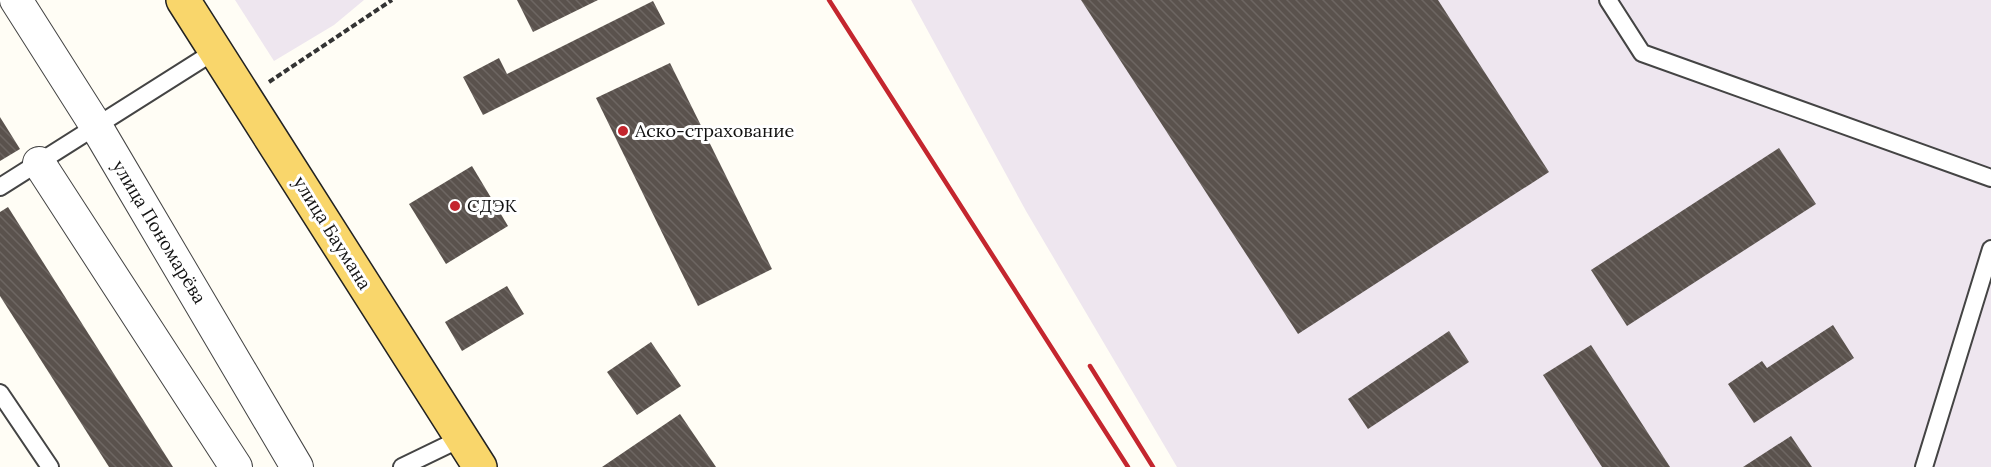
<svg xmlns="http://www.w3.org/2000/svg" width="1991" height="467" font-family="Lora,serif">
<style>
.industrial{fill:#eee6ef}
.building{fill:url(#building-back-hatch)}
.lines{fill:none;stroke-linecap:round;stroke-linejoin:round}
.lane-casing{stroke:#444;stroke-width:20}
.street-casing{stroke:#444;stroke-width:34}
.primary-casing{stroke:#222;stroke-width:36}
.path{stroke:#333;stroke-width:4;stroke-dasharray:6 3;stroke-linecap:butt}
.lane{stroke:#fff;stroke-width:16}
.street{stroke:#fff;stroke-width:32}
.primary{stroke:#f9d66b;stroke-width:33}
.rail{stroke:#c4262e;stroke-width:4.5}
.poi-dot{fill:#c4262e;stroke:#fff;stroke-width:2}
.labels{text-anchor:middle;stroke-width:6;stroke-linejoin:round;paint-order:stroke}
.poi-label{font-size:18px;fill:#111;stroke:#fff;text-anchor:start}
.street-label{font-size:18px;fill:#111;stroke:#fff}
</style>
<defs>
<pattern id="building-back-hatch" width="6" height="6" patternUnits="userSpaceOnUse" patternTransform="scale(1.5)"><rect width="6" height="6" fill="#5a524d"/><path d="M-1 5l2 2M0 0l6 6M5-1l2 2" fill="none" stroke="#6d6662"/></pattern>
</defs>
<rect width="100%" height="100%" fill="#fffdf5"/>
<g class="industrial">
<polygon points="235,0 364,0 334,25 274,61"/>
<polygon points="911,0 1991,0 1991,467 1177,467 1026,211"/>
</g>
<g class="building">
<polygon points="517,0 598,0 533,32"/>
<polygon points="1081,0 1438,0 1549,172 1298,334"/>
<polygon points="653,1 665,24 483,115 463,77 499,58 507,74"/>
<polygon points="670,63 772,269 698,306 596,98"/>
<polygon points="0,117 20,149 0,161"/>
<polygon points="1779,148 1816,204 1627,326 1591,270"/>
<polygon points="472,166 508,226 446,264 409,204"/>
<polygon points="8,207 173,467 109,467 0,296 0,212"/>
<polygon points="507,286 524,314 462,351 445,322"/>
<polygon points="1833,325 1854,358 1754,423 1728,384 1762,361 1767,368"/>
<polygon points="1449,331 1469,362 1368,429 1348,399"/>
<polygon points="651,342 681,386 637,415 607,372"/>
<polygon points="1591,345 1670,467 1602,467 1543,375"/>
<polygon points="680,414 716,467 602,467"/>
<polygon points="1791,436 1812,467 1743,467"/>
</g>
<g class="lines">
<defs>
<g id="lane">
<polyline points="1608,0 1642,53 1991,178"/>
<polyline points="0,187 215,51"/>
<polyline points="0,393 50,467"/>
<polyline points="402,467 462,438"/>
<polyline points="1924,467 1991,249"/>
</g>
<g id="street">
<polyline points="16,0 96,126 297,467"/>
<polyline points="39,163 236,467"/>
</g>
<polyline id="primary" points="183,0 480,467"/>
</defs>
<use href="#lane" class="lane-casing"/>
<use href="#street" class="street-casing"/>
<use href="#primary" class="primary-casing"/>
<polyline class="path" points="269,82 392,0"/>
<use href="#lane" class="lane"/>
<use href="#street" class="street"/>
<use href="#primary" class="primary"/>
<g class="rail">
<polyline points="829,0 1128,467"/>
<polyline points="1090,366 1153,467"/>
</g>
</g>
<g class="poi-dot">
<circle cx="623" cy="131" r="6"/>
<circle cx="455" cy="206" r="6"/>
</g>
<g class="labels">
<g class="poi-label">
<text x="635" y="137">Аско-страхование</text>
<text x="467" y="212">СДЭК</text>
</g>
<g class="street-label">
<text transform="translate(159 232) rotate(59)" y="6">улица Пономарёва</text>
<text transform="translate(332 233) rotate(58)" y="6">улица Баумана</text>
</g>
</g>
</svg>
